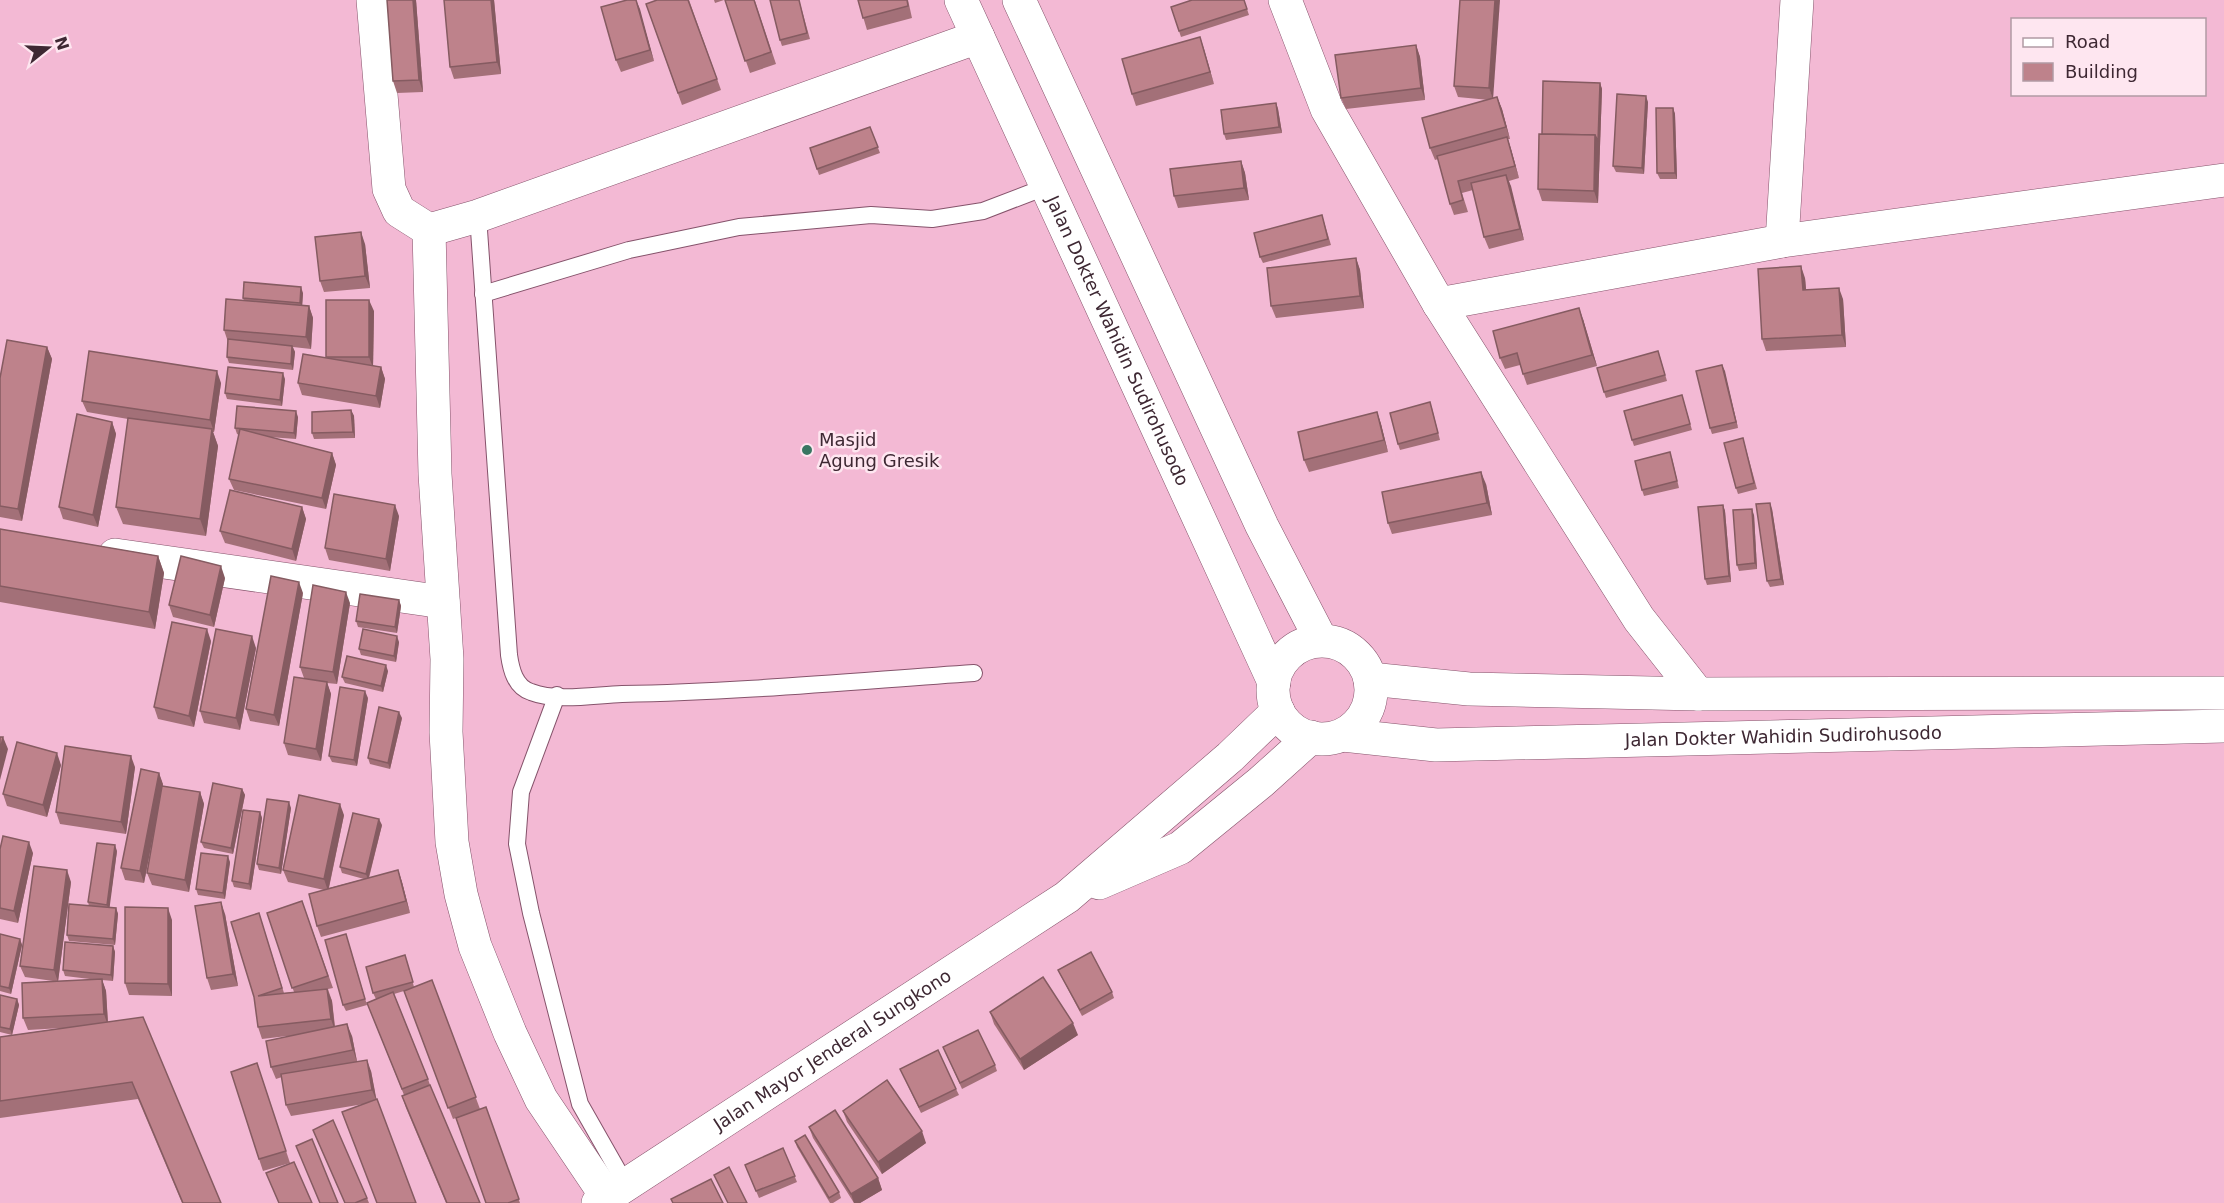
<svg xmlns="http://www.w3.org/2000/svg" width="2224" height="1203" font-family="'DejaVu Sans',sans-serif">
<style>
.lines{fill:none;stroke-linecap:round;stroke-linejoin:round}
.lane-casing{stroke:#85536b;stroke-width:18}
.street-casing{stroke:#85536b;stroke-width:34}
.secondary-casing{stroke:#85536b;stroke-width:34}
.highway-casing{stroke:#85536b;stroke-width:34}
.lane{stroke:#fff;stroke-width:16}
.street{stroke:#fff;stroke-width:33}
.secondary{stroke:#fff;stroke-width:33}
.highway{stroke:#fff;stroke-width:33}
.wall{fill:#a37078}
.shaded-wall{fill:#855b61}
.building{fill:#be828b;stroke:#855b61;stroke-width:1.5}
.poi-dot{fill:#397662;stroke:#fee6f0;stroke-width:2}
.labels{text-anchor:middle;stroke-width:5;stroke-linejoin:round;paint-order:stroke}
.street-label{font-size:18px;fill:#3e2833;stroke:#fee6f0}
.poi-label{font-size:18px;fill:#3e2833;stroke:#fee6f0;text-anchor:start}
</style>
<rect width="100%" height="100%" fill="#f3b9d4"/>
<g class="lines">
<defs>
<g id="lane">
<path d="M 478,216 L 509,655 C 511,669 515,687 531,692 C 557,702 594,695 622,694 C 739,692 856,681 974,673"/>
<polyline points="483,294 629,250 739,227 871,215 932,219 983,211 1048,186"/>
<polyline points="557,695 521,792 517,844 531,913 580,1104 626,1185"/>
</g>
<g id="street">
<polyline points="373,0 389,189 399,211 429,230 478,216 978,37"/>
<polyline points="1285,0 1327,109 1439,304 1639,619 1698,694"/>
<polyline points="429,230 435,474 447,659 446,732 452,842 461,894 475,946 510,1033 541,1099 607,1197"/>
<polyline points="1782,241 1797,0"/>
<polyline points="1439,304 1782,241 2224,180"/>
<polyline points="115,555 443,602"/>
</g>
<g id="secondary">
<polyline points="1099,883 1180,848 1261,782 1311,737"/>
<path id="s1" d="M 598,1203 L 1067,897 L 1230,757 L 1278,711"/>
</g>
<g id="highway">
<path id="s2" d="M 961,0 L 1274,682"/>
<polyline points="1019,0 1262,526 1321,640"/>
<circle cx="1322" cy="690" r="49"/>
<polyline points="1370,679 1469,689 1698,694 2224,693"/>
<path id="s3" d="M 1343,735 L 1436,745 L 2224,726"/>
</g>
</defs>
<use href="#lane" class="lane-casing"/>
<use href="#street" class="street-casing"/>
<use href="#secondary" class="secondary-casing"/>
<use href="#highway" class="highway-casing"/>
<use href="#lane" class="lane"/>
<use href="#street" class="street"/>
<use href="#secondary" class="secondary"/>
<use href="#highway" class="highway"/>
</g>
<g class="wall">
<polygon points="387,0 416,0 423,92 397,93 393,81"/>
<polygon points="444,0 494,0 501,74 454,79 450,67"/>
<polygon points="636,0 654,61 621,72 616,60"/>
<polygon points="689,0 721,90 682,105 646,4"/>
<polygon points="714,0 724,0 715,3"/>
<polygon points="725,0 755,1 776,64 750,73"/>
<polygon points="799,0 810,39 782,46 780,40"/>
<polygon points="858,0 908,0 912,18 867,30"/>
<polygon points="1244,0 1249,15 1181,37 1171,7"/>
<polygon points="1460,0 1493,99 1497,97 1502,109 1510,139 1508,139 1519,178 1509,181 1524,240 1489,249 1484,237 1473,190 1462,193 1468,212 1454,215 1450,204 1438,159 1435,160 1430,148 1489,100 1458,97 1454,86"/>
<polygon points="1200,37 1214,84 1136,106 1132,94"/>
<polygon points="1416,45 1420,57 1425,100 1346,109 1341,98"/>
<polygon points="1600,83 1602,89 1598,203 1542,201 1538,189 1542,134"/>
<polygon points="1648,102 1644,174 1616,172 1613,166"/>
<polygon points="1276,103 1278,109 1282,133 1226,140 1224,134"/>
<polygon points="1673,108 1675,114 1677,179 1660,179 1657,173"/>
<polygon points="870,127 880,153 819,175 810,148"/>
<polygon points="1241,161 1245,173 1249,200 1178,208 1174,196"/>
<polygon points="1322,215 1331,245 1263,263 1260,257"/>
<polygon points="365,244 370,288 324,292 320,281"/>
<polygon points="1356,258 1360,270 1364,308 1276,318 1271,306"/>
<polygon points="1805,278 1806,289 1843,299 1846,347 1766,351 1762,339"/>
<polygon points="303,293 302,305 309,306 313,318 311,349 293,347 295,352 293,370 229,363 227,357 228,342 224,330 244,301 243,298"/>
<polygon points="374,311 373,366 381,367 385,379 380,408 302,395 298,383 327,358 326,357"/>
<polygon points="1583,319 1597,366 1527,385 1520,365 1505,369 1500,358"/>
<polygon points="47,347 52,359 22,521 0,517 0,378"/>
<polygon points="1660,357 1667,381 1606,398 1604,392"/>
<polygon points="1722,365 1738,428 1712,434 1710,428"/>
<polygon points="285,379 282,406 227,399 225,393"/>
<polygon points="221,383 214,432 213,432 218,446 206,536 123,524 116,507 128,419 87,412 82,401"/>
<polygon points="1682,395 1692,430 1634,446 1632,440"/>
<polygon points="1432,408 1440,440 1400,450 1398,444"/>
<polygon points="351,410 354,416 355,438 314,439 312,433"/>
<polygon points="1377,412 1381,424 1388,452 1309,472 1304,460"/>
<polygon points="298,417 296,439 269,437 332,453 336,465 326,509 234,490 229,479 239,435 237,434 235,428"/>
<polygon points="112,422 116,434 98,527 63,519 59,507"/>
<polygon points="1743,438 1757,489 1738,494 1736,488"/>
<polygon points="1672,458 1679,488 1644,496 1642,490"/>
<polygon points="1486,484 1492,515 1392,534 1388,523"/>
<polygon points="1723,505 1725,511 1731,582 1707,585 1705,579"/>
<polygon points="302,507 306,519 296,561 225,543 220,531"/>
<polygon points="1772,509 1784,585 1770,587 1767,581"/>
<polygon points="1754,515 1757,569 1739,571 1737,565"/>
<polygon points="399,516 390,571 329,560 325,548"/>
<polygon points="0,529 158,556 164,573 155,629 0,602"/>
<polygon points="225,578 214,627 173,617 169,605"/>
<polygon points="303,593 279,726 250,721 246,709"/>
<polygon points="399,600 401,606 397,633 358,627 356,621"/>
<polygon points="350,603 337,684 327,683 331,694 321,761 288,755 284,743 304,678 300,667"/>
<polygon points="211,641 194,727 158,719 154,707"/>
<polygon points="399,642 396,662 361,655 359,649"/>
<polygon points="256,648 240,730 204,723 200,711"/>
<polygon points="388,671 383,692 345,683 342,677"/>
<polygon points="368,698 357,766 332,762 329,756"/>
<polygon points="402,718 390,769 370,764 368,758"/>
<polygon points="61,765 47,817 7,806 3,794"/>
<polygon points="135,767 126,834 60,824 56,812"/>
<polygon points="159,773 163,786 200,792 204,804 189,892 152,885 147,873 155,826 144,883 125,880 121,868"/>
<polygon points="242,789 245,795 233,854 204,848 201,842"/>
<polygon points="291,808 281,874 259,870 257,864"/>
<polygon points="260,812 262,818 251,890 234,887 232,881"/>
<polygon points="344,815 329,888 364,879 342,873 340,867 382,825 369,878 398,870 402,882 410,913 321,937 317,926 324,890 288,882 283,870"/>
<polygon points="0,849 33,853 18,923 0,919"/>
<polygon points="117,851 109,907 116,908 118,914 115,945 69,941 67,935 89,906 88,902"/>
<polygon points="230,862 225,899 198,895 196,889"/>
<polygon points="71,882 58,981 98,980 65,976 63,970 113,946 115,952 113,981 102,980 106,991 108,1022 221,1203 182,1203 138,1099 0,1118 0,1037 62,1028 28,1030 23,1018 53,981 25,977 20,966"/>
<polygon points="302,901 333,988 328,989 332,1001 335,1026 352,1036 357,1061 371,1071 376,1099 364,1104 291,1116 286,1105 282,1077 276,1079 271,1067 287,1036 262,1039 258,1027 259,913 284,993 294,992 267,913"/>
<polygon points="225,914 238,986 211,990 207,978"/>
<polygon points="172,920 172,996 129,995 125,983"/>
<polygon points="0,934 20,939 22,945 11,994 0,991"/>
<polygon points="346,934 367,1005 346,1011 343,1005"/>
<polygon points="407,961 414,987 432,980 480,1109 486,1107 520,1203 486,1203 456,1118 453,1119 404,991 394,994 428,1079 432,1091 480,1203 446,1203 406,1108 402,1096 404,1095 367,1003 376,999 373,993"/>
<polygon points="1058,970 1112,992 1114,998 1082,1016 1061,976"/>
<polygon points="0,995 17,999 19,1005 12,1035 0,1032"/>
<polygon points="990,1012 1078,1035 1024,1070 994,1024"/>
<polygon points="943,1047 995,1065 997,1071 962,1089"/>
<polygon points="257,1063 290,1163 263,1171 259,1159"/>
<polygon points="900,1069 956,1089 959,1095 921,1113"/>
<polygon points="843,1111 926,1143 882,1174 847,1122"/>
<polygon points="809,1127 878,1178 882,1190 860,1203 854,1203 813,1138"/>
<polygon points="313,1130 367,1198 369,1203 345,1203"/>
<polygon points="795,1141 839,1192 841,1198 833,1203 830,1203 797,1147"/>
<polygon points="783,1148 797,1182 759,1198 745,1165"/>
</g>
<g class="shaded-wall">
<polygon points="413,0 416,0 423,92 419,80"/>
<polygon points="491,0 494,0 501,74 497,62"/>
<polygon points="636,0 640,9 654,61 650,50"/>
<polygon points="1495,0 1500,0 1493,100 1489,88"/>
<polygon points="1200,37 1204,49 1214,84 1210,72"/>
<polygon points="1416,45 1420,57 1425,100 1421,88"/>
<polygon points="1600,83 1602,89 1598,203 1594,191 1595,135"/>
<polygon points="1646,96 1648,102 1644,174 1642,168"/>
<polygon points="1497,97 1502,109 1510,139 1506,127"/>
<polygon points="1276,103 1278,109 1282,133 1279,127"/>
<polygon points="1673,108 1675,114 1677,179 1675,173"/>
<polygon points="1507,137 1511,149 1519,178 1515,166"/>
<polygon points="1241,161 1245,173 1249,200 1244,188"/>
<polygon points="1506,175 1511,186 1524,240 1520,229"/>
<polygon points="361,232 365,244 370,288 365,276"/>
<polygon points="1356,258 1360,270 1364,308 1360,296"/>
<polygon points="1801,266 1805,278 1807,301 1803,290"/>
<polygon points="301,287 303,293 302,309 300,303"/>
<polygon points="1839,288 1843,299 1846,347 1842,335"/>
<polygon points="369,300 374,311 373,368 369,357"/>
<polygon points="309,306 313,318 311,349 306,337"/>
<polygon points="1579,308 1583,319 1597,366 1592,355"/>
<polygon points="292,346 295,352 293,370 291,364"/>
<polygon points="47,347 52,359 22,521 18,509"/>
<polygon points="1722,365 1725,371 1738,428 1736,422"/>
<polygon points="381,367 385,379 380,408 376,396"/>
<polygon points="217,371 221,383 214,432 210,420"/>
<polygon points="283,373 285,379 282,406 280,400"/>
<polygon points="351,410 354,416 355,438 353,432"/>
<polygon points="296,411 298,417 296,439 294,433"/>
<polygon points="1377,412 1381,424 1388,452 1384,440"/>
<polygon points="112,422 116,434 98,527 93,515"/>
<polygon points="212,429 218,446 206,536 200,519"/>
<polygon points="332,453 336,465 326,509 322,498"/>
<polygon points="1481,472 1486,484 1492,515 1487,503"/>
<polygon points="1770,503 1772,509 1784,585 1781,579"/>
<polygon points="395,505 399,516 390,571 386,559"/>
<polygon points="1723,505 1725,511 1731,582 1729,576"/>
<polygon points="302,507 306,519 296,561 292,549"/>
<polygon points="1752,509 1754,515 1757,569 1755,563"/>
<polygon points="158,556 164,573 155,629 149,612"/>
<polygon points="221,566 225,578 214,627 210,615"/>
<polygon points="299,582 303,593 279,726 274,715"/>
<polygon points="346,592 350,603 337,684 333,672"/>
<polygon points="399,600 401,606 397,633 395,627"/>
<polygon points="207,629 211,641 194,727 189,716"/>
<polygon points="252,636 256,648 240,730 236,718"/>
<polygon points="397,636 399,642 396,662 394,656"/>
<polygon points="386,665 388,671 383,692 381,686"/>
<polygon points="327,682 331,694 321,761 316,749"/>
<polygon points="365,691 368,698 357,766 354,760"/>
<polygon points="399,712 402,718 390,769 388,763"/>
<polygon points="3,737 8,749 0,780 0,751"/>
<polygon points="57,753 61,765 47,817 43,805"/>
<polygon points="131,756 135,767 126,834 121,822"/>
<polygon points="159,773 163,784 144,883 140,871"/>
<polygon points="242,789 245,795 233,854 231,848"/>
<polygon points="200,792 204,804 189,892 185,880"/>
<polygon points="289,802 291,808 281,874 279,868"/>
<polygon points="340,804 344,815 328,891 324,879"/>
<polygon points="260,812 262,818 251,890 249,884"/>
<polygon points="379,819 382,825 368,880 366,874"/>
<polygon points="29,842 33,853 18,923 14,911"/>
<polygon points="115,845 117,851 109,912 107,905"/>
<polygon points="228,856 230,862 225,899 223,893"/>
<polygon points="67,870 71,882 58,982 54,970"/>
<polygon points="398,870 402,882 410,913 406,901"/>
<polygon points="221,902 225,914 238,986 233,974"/>
<polygon points="116,908 118,914 115,945 113,939"/>
<polygon points="168,908 172,920 172,996 168,984"/>
<polygon points="20,939 22,945 11,994 9,988"/>
<polygon points="113,946 115,952 113,981 111,975"/>
<polygon points="102,979 106,991 108,1026 104,1014"/>
<polygon points="327,989 332,1001 335,1031 331,1019"/>
<polygon points="17,999 19,1005 12,1035 10,1029"/>
<polygon points="1073,1023 1078,1035 1024,1070 1020,1059"/>
<polygon points="347,1024 352,1036 357,1062 353,1050"/>
<polygon points="367,1060 371,1071 377,1102 372,1090"/>
<polygon points="922,1131 926,1143 882,1174 878,1162"/>
<polygon points="878,1178 882,1190 860,1203 854,1203 851,1194"/>
</g>
<g class="building">
<polygon points="387,0 413,0 419,80 393,81"/>
<polygon points="444,0 491,0 497,62 450,67"/>
<polygon points="627,0 636,0 650,50 616,60 601,7"/>
<polygon points="657,0 688,0 717,79 678,93 646,4"/>
<polygon points="725,0 754,0 771,52 745,61"/>
<polygon points="770,0 799,0 807,33 780,40"/>
<polygon points="858,0 907,0 908,6 863,18"/>
<polygon points="1192,0 1244,0 1247,9 1179,31 1171,7"/>
<polygon points="1460,0 1495,0 1489,88 1454,86"/>
<polygon points="1200,37 1210,72 1132,94 1122,59"/>
<polygon points="1416,45 1421,88 1341,98 1335,55"/>
<polygon points="1543,81 1600,83 1598,141 1595,135 1542,134"/>
<polygon points="1617,94 1646,96 1642,168 1613,166"/>
<polygon points="1497,97 1506,127 1430,148 1422,118"/>
<polygon points="1276,103 1279,127 1224,134 1221,110"/>
<polygon points="1656,108 1673,108 1675,173 1657,173"/>
<polygon points="870,127 878,147 817,169 810,148"/>
<polygon points="1539,134 1595,135 1594,191 1538,189"/>
<polygon points="1507,137 1515,166 1458,181 1463,200 1450,204 1437,156"/>
<polygon points="1241,161 1244,188 1174,196 1170,169"/>
<polygon points="1506,175 1520,229 1484,237 1471,183"/>
<polygon points="1322,215 1328,239 1260,257 1254,233"/>
<polygon points="361,232 365,276 320,281 315,237"/>
<polygon points="1356,258 1360,296 1271,306 1267,268"/>
<polygon points="1801,266 1803,290 1839,288 1842,335 1762,339 1758,269"/>
<polygon points="244,282 301,287 300,303 243,298"/>
<polygon points="226,299 309,306 306,337 224,330"/>
<rect x="326" y="300" width="43" height="57"/>
<polygon points="1579,308 1592,355 1523,374 1517,353 1500,358 1493,331"/>
<polygon points="228,339 292,346 291,364 227,357"/>
<polygon points="7,340 47,347 18,509 0,506 0,378"/>
<polygon points="89,351 217,371 210,420 82,401"/>
<polygon points="1658,351 1665,375 1604,392 1597,368"/>
<polygon points="303,354 381,367 376,396 298,383"/>
<polygon points="1722,365 1736,422 1710,428 1696,371"/>
<polygon points="228,367 283,373 280,400 225,393"/>
<polygon points="1682,395 1690,424 1632,440 1624,411"/>
<polygon points="1430,402 1438,433 1398,444 1390,413"/>
<polygon points="237,406 296,411 294,433 235,428"/>
<polygon points="351,410 353,432 312,433 312,412"/>
<polygon points="1377,412 1384,440 1304,460 1298,432"/>
<polygon points="77,414 112,422 93,515 59,507"/>
<polygon points="128,418 212,429 200,519 116,507"/>
<polygon points="240,429 332,453 322,498 229,479"/>
<polygon points="1743,438 1754,483 1736,488 1724,443"/>
<polygon points="1670,452 1677,481 1642,490 1635,461"/>
<polygon points="1481,472 1487,503 1388,523 1382,492"/>
<polygon points="230,490 302,507 292,549 220,531"/>
<polygon points="334,494 395,505 386,559 325,548"/>
<polygon points="1770,503 1781,579 1767,581 1756,504"/>
<polygon points="1723,505 1729,576 1705,579 1698,507"/>
<polygon points="1752,509 1755,563 1737,565 1733,510"/>
<polygon points="0,529 158,556 149,612 0,586"/>
<polygon points="181,556 221,566 210,615 169,605"/>
<polygon points="271,576 299,582 274,715 246,709"/>
<polygon points="313,585 346,592 333,672 300,667"/>
<polygon points="360,594 399,600 395,627 356,621"/>
<polygon points="172,622 207,629 189,716 154,707"/>
<polygon points="216,629 252,636 236,718 200,711"/>
<polygon points="363,629 397,636 394,656 359,649"/>
<polygon points="347,656 386,665 381,686 342,677"/>
<polygon points="294,677 327,682 316,749 284,743"/>
<polygon points="340,687 365,691 354,760 329,756"/>
<polygon points="379,707 399,712 388,763 368,758"/>
<polygon points="0,737 3,737 0,751"/>
<polygon points="17,742 57,753 43,805 3,794"/>
<polygon points="65,746 131,756 121,822 56,812"/>
<polygon points="141,769 159,773 140,871 121,868"/>
<polygon points="213,783 242,789 231,848 201,842"/>
<polygon points="162,786 200,792 185,880 147,873"/>
<polygon points="299,795 340,804 324,879 283,870"/>
<polygon points="267,799 289,802 279,868 257,864"/>
<polygon points="243,810 260,812 249,884 232,881"/>
<polygon points="353,813 379,819 366,874 340,867"/>
<polygon points="3,836 29,842 14,911 0,908 0,849"/>
<polygon points="97,843 115,845 107,905 88,902"/>
<polygon points="201,853 228,856 223,893 196,889"/>
<polygon points="34,866 67,870 54,970 20,966"/>
<polygon points="398,870 406,901 317,926 309,894"/>
<polygon points="302,901 328,976 292,988 267,913"/>
<polygon points="221,902 233,974 207,978 195,906"/>
<polygon points="69,904 116,908 113,939 67,935"/>
<polygon points="125,907 168,908 168,984 125,983"/>
<polygon points="259,913 282,988 258,996 327,989 331,1019 258,1027 254,997 231,922"/>
<polygon points="0,934 20,939 9,988 0,986"/>
<polygon points="346,934 365,999 343,1005 325,940"/>
<polygon points="65,942 113,946 111,975 63,970"/>
<polygon points="1091,952 1112,992 1080,1010 1058,970"/>
<polygon points="405,955 413,982 373,993 366,967"/>
<polygon points="1043,977 1073,1023 1020,1059 990,1012"/>
<polygon points="102,979 104,1014 23,1018 22,983"/>
<polygon points="432,980 476,1097 448,1108 404,991"/>
<polygon points="393,992 428,1079 402,1089 367,1003"/>
<polygon points="0,995 17,999 10,1029 0,1027"/>
<polygon points="143,1017 221,1203 183,1203 132,1082 0,1101 0,1037"/>
<polygon points="347,1024 353,1050 271,1067 266,1041"/>
<polygon points="978,1030 995,1065 960,1083 943,1047"/>
<polygon points="938,1050 956,1089 919,1107 900,1069"/>
<polygon points="367,1060 372,1090 286,1105 281,1074"/>
<polygon points="257,1063 286,1151 259,1159 231,1072"/>
<polygon points="887,1080 922,1131 878,1162 843,1111"/>
<polygon points="430,1085 480,1203 447,1203 402,1096"/>
<polygon points="377,1099 416,1203 377,1203 342,1112"/>
<polygon points="486,1107 519,1199 508,1203 486,1203 456,1118"/>
<polygon points="835,1110 878,1178 851,1194 809,1127"/>
<polygon points="333,1120 367,1198 355,1203 345,1203 313,1130"/>
<polygon points="805,1135 839,1192 829,1198 795,1141"/>
<polygon points="312,1139 338,1203 320,1203 296,1146"/>
<polygon points="783,1148 795,1176 756,1191 745,1165"/>
<polygon points="294,1162 312,1203 279,1203 266,1173"/>
<polygon points="729,1167 747,1203 728,1203 714,1175"/>
<polygon points="711,1179 723,1203 673,1203 671,1199"/>
</g>
<circle class="poi-dot" cx="807" cy="450" r="6"/>
<g class="labels">
<g class="street-label">
<text dy="6" stroke="none"><textPath href="#s2" startOffset="375">Jalan Dokter Wahidin Sudirohusodo</textPath></text>
<text dy="6" stroke="none"><textPath href="#s3" startOffset="441">Jalan Dokter Wahidin Sudirohusodo</textPath></text>
<text dy="6" stroke="none"><textPath href="#s1" startOffset="280">Jalan Mayor Jenderal Sungkono</textPath></text>
</g>
<g class="poi-label">
<text x="819" y="446">Masjid<tspan x="819" dy="21">Agung Gresik</tspan></text>
</g>
</g>
<rect x="2011" y="18" width="195" height="78" fill="#fee6f0" stroke="#b19aa4" stroke-width="1.5"/>
<rect x="2023" y="38" width="30" height="9" fill="#ffffff" stroke="#b19aa4" stroke-width="1.5"/>
<text x="2065" y="48" font-size="18" fill="#3e2833">Road</text>
<rect x="2023" y="63" width="30" height="18" fill="#be828b" stroke="#b19aa4" stroke-width="1.5"/>
<text x="2065" y="78" font-size="18" fill="#3e2833">Building</text>
<g transform="translate(48 48) rotate(72)" stroke="#fee6f0" stroke-width="4.5" paint-order="stroke">
<path d="M0-4.5L10 22L0 15L-10 22Z" fill="#3e2833"/>
<text y="-9" font-size="16" font-weight="bold" text-anchor="middle" fill="#3e2833">N</text>
</g>
</svg>
